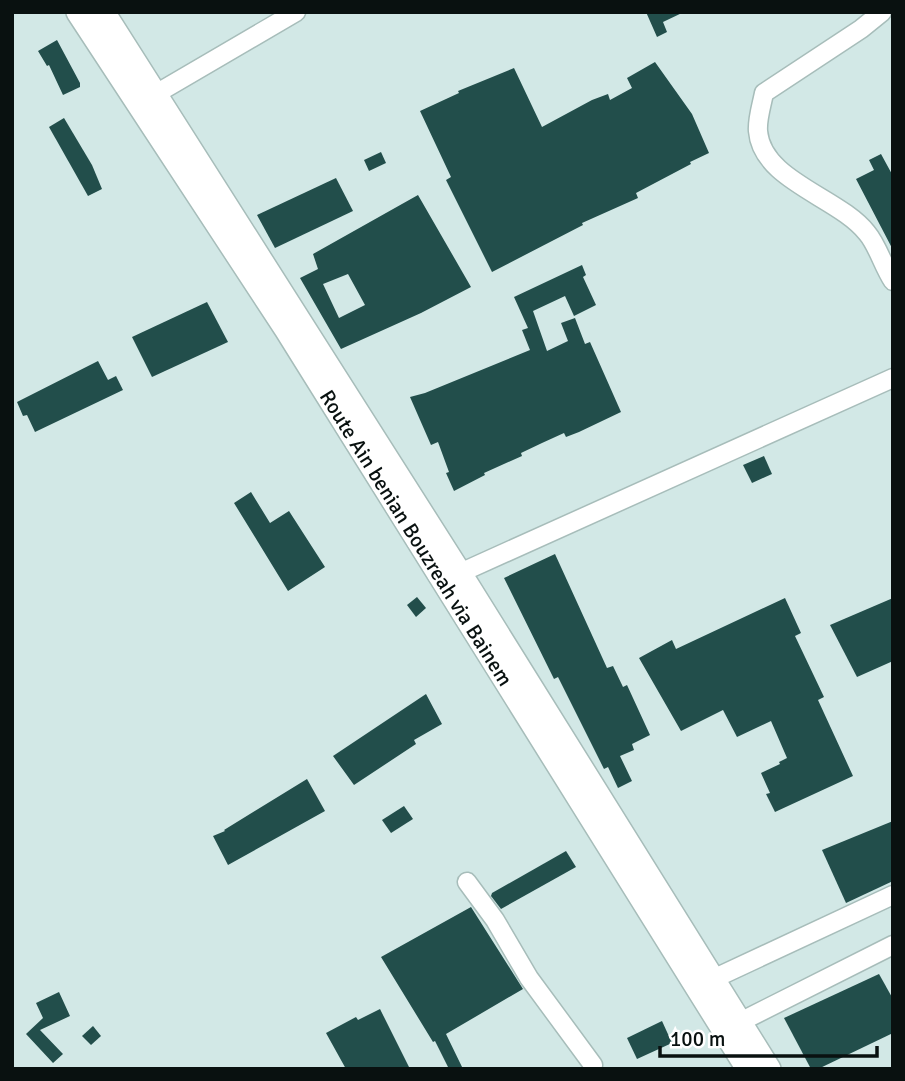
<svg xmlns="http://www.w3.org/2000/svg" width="905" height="1081" font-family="Signika,sans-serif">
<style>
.building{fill:#224e4b;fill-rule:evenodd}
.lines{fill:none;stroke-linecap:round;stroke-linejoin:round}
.minor-casing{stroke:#a7bdba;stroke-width:21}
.secondary-casing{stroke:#a7bdba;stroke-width:26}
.minor{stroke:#fff;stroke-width:18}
.secondary{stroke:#fff;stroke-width:23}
.labels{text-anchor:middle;stroke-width:7;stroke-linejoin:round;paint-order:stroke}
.street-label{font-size:21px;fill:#091110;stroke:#fff}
</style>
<rect width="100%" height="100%" fill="#d2e8e6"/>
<g class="building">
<polygon points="646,12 684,12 663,22 667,32 657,37"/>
<polygon points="57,40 80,83 80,87 63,95 49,65 47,66 38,51"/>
<polygon points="655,62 692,114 709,153 690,162 691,164 636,193 638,198 582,223 583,225 492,272 446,180 451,177 420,111 459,93 458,91 514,68 542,127 592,100 608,94 610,100 632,88 627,78"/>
<polygon points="64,118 92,165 102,189 88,196 49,127"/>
<polygon points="381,152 386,163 369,171 364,160"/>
<polygon points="881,154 893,176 893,250 856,179 874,170 869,160"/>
<polygon points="336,178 353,211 275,248 257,215"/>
<path d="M 418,195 L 471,287 L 421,313 L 341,349 L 300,278 L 318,269 L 313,254 ZM 348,274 L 365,305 L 339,318 L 323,284 Z"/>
<polygon points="582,265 586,275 583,277 596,305 574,316 565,296 533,311 547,351 568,341 561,323 575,318 585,344 590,342 621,412 579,432 566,437 564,433 542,443 521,453 522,456 484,473 485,475 454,491 446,473 449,472 438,442 431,445 410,397 425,393 530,350 522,330 528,328 514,297"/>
<polygon points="207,302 228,342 152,377 132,337"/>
<polygon points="98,361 108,380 116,376 123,390 35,432 27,415 23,416 17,402"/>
<polygon points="764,456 772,474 752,483 743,465"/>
<polygon points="251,492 270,523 289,511 325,567 288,591 234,503"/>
<polygon points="555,554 607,668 613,666 623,687 627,685 650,735 632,744 634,750 620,756 632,781 618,788 608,767 604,769 558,677 554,679 504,578"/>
<polygon points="417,597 426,608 416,617 407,605"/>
<polygon points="785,598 801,633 795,636 824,697 818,700 853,776 775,812 766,794 770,793 761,773 780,764 779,762 787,758 771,721 737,737 723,710 681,731 639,658 672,640 676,649"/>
<polygon points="893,598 893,661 857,677 830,625"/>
<polygon points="426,694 442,724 414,740 416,744 354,785 333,756"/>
<polygon points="307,779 325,811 228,865 213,836 225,831 224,830"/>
<polygon points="404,806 413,819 391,833 382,820"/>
<polygon points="893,821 893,881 846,903 822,850"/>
<polygon points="566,851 576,867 501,909 491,896 492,893"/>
<polygon points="471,907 523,989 446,1034 463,1069 449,1069 435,1041 433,1042 381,957"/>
<polygon points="879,974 893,999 893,1033 818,1069 811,1069 784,1018"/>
<polygon points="59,992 70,1016 40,1030 63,1054 53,1063 26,1034 43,1018 36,1003"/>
<polygon points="380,1009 410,1069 346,1069 326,1033 356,1017 358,1020"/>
<polygon points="662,1021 672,1043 637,1059 627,1038"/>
<polygon points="93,1026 101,1036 91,1045 82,1036"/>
</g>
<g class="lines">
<defs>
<g id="minor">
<path d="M 882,12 L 861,29 L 764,93 C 762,104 757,119 758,131 C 762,181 839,197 867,233 C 878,246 883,266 893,281"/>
<polyline points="154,95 296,12"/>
<polyline points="460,573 893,378"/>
<polyline points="467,882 495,920 529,978 593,1065 592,1069"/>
<polyline points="713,979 893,895"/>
<polyline points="740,1022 893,945"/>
</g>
<g id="secondary">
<polyline points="78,12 286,329 748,1069"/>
<polyline points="103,12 466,583 769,1069"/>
</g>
</defs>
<use href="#minor" class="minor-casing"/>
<use href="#secondary" class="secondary-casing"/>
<use href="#minor" class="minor"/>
<use href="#secondary" class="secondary"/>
</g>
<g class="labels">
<g class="street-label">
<text transform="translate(416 538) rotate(58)" y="7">Route Ain benian Bouzreah via Bainem</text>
</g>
</g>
<rect width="905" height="1081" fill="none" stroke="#091110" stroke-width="28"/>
<path d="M660 1046v10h217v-10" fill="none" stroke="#091110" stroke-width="3.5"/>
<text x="670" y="1046" font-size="21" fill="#091110" stroke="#ffffff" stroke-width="5" paint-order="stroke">100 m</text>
</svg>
